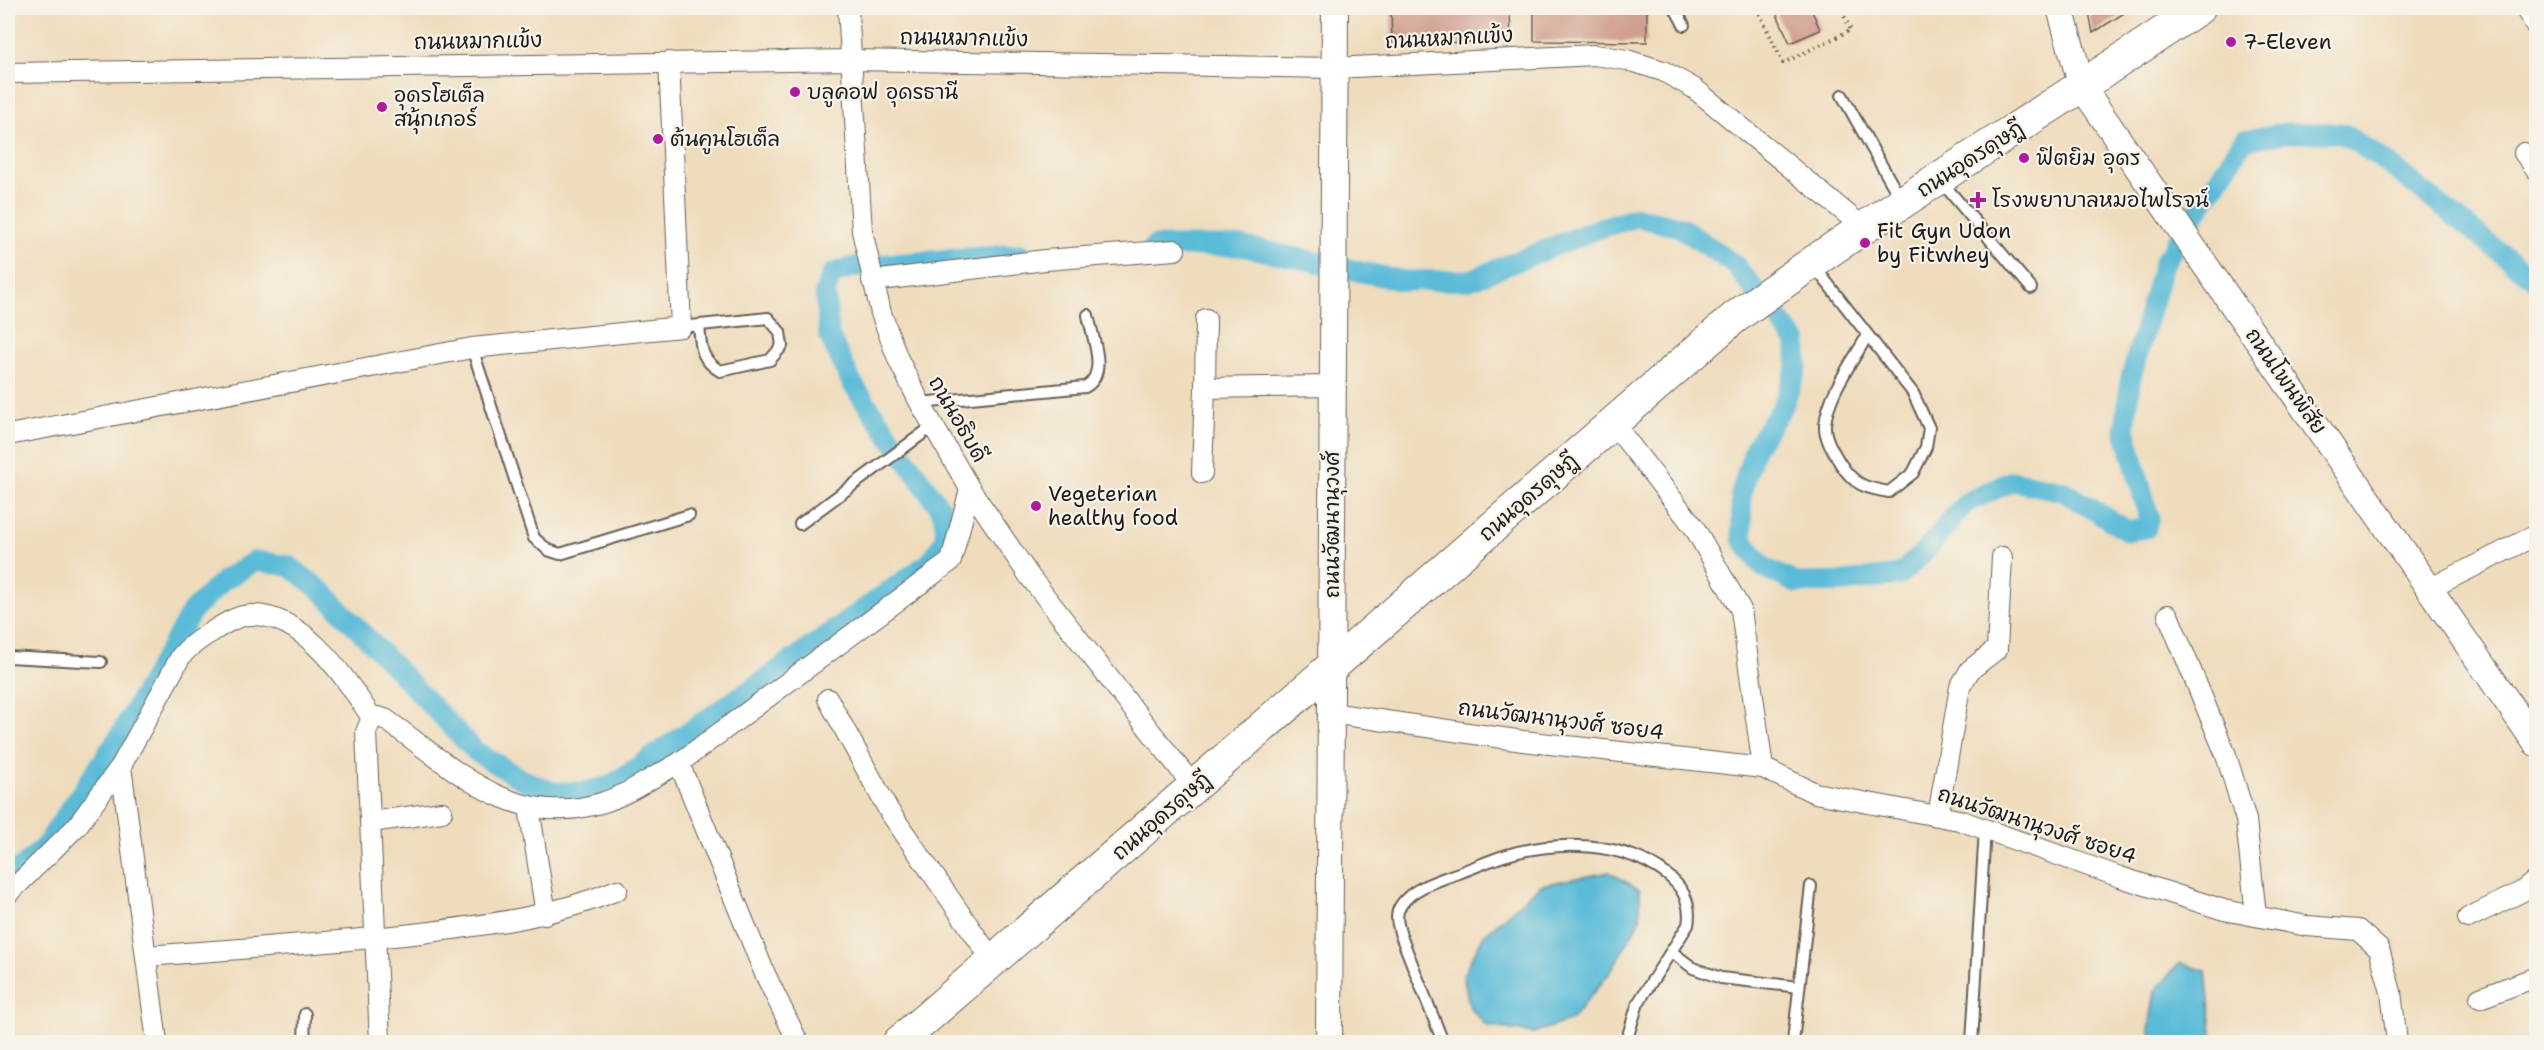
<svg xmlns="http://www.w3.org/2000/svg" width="2544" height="1050" font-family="'Shantell Sans','Playpen Sans Thai',sans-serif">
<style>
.water{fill:#5abbd8;stroke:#3b6c7a;stroke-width:1.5}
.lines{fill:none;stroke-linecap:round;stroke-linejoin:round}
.canal{stroke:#5abbd8;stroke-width:21}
.building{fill:#d09f8f}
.service-casing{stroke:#665f54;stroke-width:14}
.minor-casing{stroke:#665f54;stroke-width:22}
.tertiary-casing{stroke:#665f54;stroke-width:28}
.primary-casing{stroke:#665f54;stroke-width:34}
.path{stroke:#665f54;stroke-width:4;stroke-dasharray:1.5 4.5;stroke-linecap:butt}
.service{stroke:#fff;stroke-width:10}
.minor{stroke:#fff;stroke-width:20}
.tertiary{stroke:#fff;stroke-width:26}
.primary{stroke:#fff;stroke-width:32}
.poi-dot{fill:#b5179e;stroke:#f7f3e8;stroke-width:2}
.labels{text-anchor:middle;stroke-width:4.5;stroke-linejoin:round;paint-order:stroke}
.street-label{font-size:21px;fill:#1c1c1c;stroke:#f7f3e8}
.poi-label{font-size:21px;fill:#1c1c1c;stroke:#f7f3e8;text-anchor:start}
</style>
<rect width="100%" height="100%" fill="#f7f3e8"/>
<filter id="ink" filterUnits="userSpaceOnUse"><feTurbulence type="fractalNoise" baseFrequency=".0167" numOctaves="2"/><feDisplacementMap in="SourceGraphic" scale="12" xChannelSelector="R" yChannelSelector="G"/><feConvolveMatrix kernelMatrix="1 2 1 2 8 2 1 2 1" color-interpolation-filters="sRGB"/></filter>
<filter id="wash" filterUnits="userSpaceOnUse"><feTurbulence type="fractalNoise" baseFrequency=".008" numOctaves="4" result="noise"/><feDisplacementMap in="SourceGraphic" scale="24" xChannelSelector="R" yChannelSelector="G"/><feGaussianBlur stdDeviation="1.35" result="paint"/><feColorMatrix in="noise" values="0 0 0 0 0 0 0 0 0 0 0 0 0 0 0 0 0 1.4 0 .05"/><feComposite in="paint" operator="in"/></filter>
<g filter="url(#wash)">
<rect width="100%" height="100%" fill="#efdcbc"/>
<g class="water">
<polygon points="1609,872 1640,890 1640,919 1612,970 1571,1020 1533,1033 1487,1026 1470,1008 1463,975 1484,935 1541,885"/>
<polygon points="2179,963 2206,971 2213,1042 2153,1042 2149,1028 2155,991"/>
</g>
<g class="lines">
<g class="canal">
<polyline points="1154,246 1241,246 1404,281 1470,280 1600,228 1637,217 1680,227 1735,265 1797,342 1797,368 1782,408 1755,447 1741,494 1742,539 1763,567 1796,583 1845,582 1899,575 1922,554 1966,503 2012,481 2063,491 2128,531 2146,528 2149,517 2125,430 2130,381 2163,264 2244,140 2285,133 2342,133 2382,159 2536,281"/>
<path d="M 8,874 L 23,867 L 46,845 L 117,740 L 192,611 L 223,581 L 255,561 L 289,566 L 323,592 L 475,751 L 521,779 L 553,792 L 585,792 L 610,786 L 773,674 L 930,562 C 946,541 949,537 942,511 L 852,383 L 829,335 L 825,292 L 832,274 L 853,267 L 1021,254"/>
</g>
</g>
<g id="blocks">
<g class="building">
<polygon points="1391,8 1510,8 1511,42 1392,43"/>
<polygon points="1534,8 1647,8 1647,42 1534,41"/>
<polygon points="1774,8 1811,8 1820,30 1790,43"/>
<polygon points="2088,8 2132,8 2093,33"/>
</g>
</g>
</g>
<g filter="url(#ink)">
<use href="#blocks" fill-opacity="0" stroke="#665f54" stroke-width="1.5"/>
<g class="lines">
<defs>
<g id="service">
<polyline points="1675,8 1684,25"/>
<polyline points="1842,95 1901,200"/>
<polyline points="1940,180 2031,288"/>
<path d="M 1814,266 L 1913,393 L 1929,428 L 1926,447 L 1913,473 L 1889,492 C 1865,488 1854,485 1840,463 C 1833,451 1824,438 1825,424 C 1829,392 1852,363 1867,336"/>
<path d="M 681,327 L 768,318 L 780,332 L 782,346 L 770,360 L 720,371 C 700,359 701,347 699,325"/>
<polyline points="472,348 534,538 548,550 560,554 689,515"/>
<path d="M 920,403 L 1085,387 C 1109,374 1092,337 1088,315"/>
<polyline points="800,524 933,426"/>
<polyline points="8,657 101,662"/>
<polyline points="1672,952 1693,968 1721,978 1799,987"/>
<polyline points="304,1042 305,1014"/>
<path d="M 1443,1042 L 1401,936 C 1398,925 1394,915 1401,905 C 1412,888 1437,881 1456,874 C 1473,868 1490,860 1507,855 C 1558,840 1622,841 1666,874 C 1683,887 1692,903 1688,925 L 1638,1003 L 1626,1042"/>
<polyline points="1793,1042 1811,886"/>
<polyline points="1972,1042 1985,829"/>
</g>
<g id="minor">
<polyline points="848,8 862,231 881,313 898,359 920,403 970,489 1030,577 1194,787"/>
<polyline points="2525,8 2536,26"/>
<polyline points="8,73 851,60 1334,68 1595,55 1627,60 1663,71 1695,89 1864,228"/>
<polyline points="2524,153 2536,169"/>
<polyline points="872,281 1045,260 1175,250"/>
<polyline points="1205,388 1206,319"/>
<polyline points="1613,423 1694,527 1741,610 1763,768"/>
<polyline points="8,435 472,348 681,327 669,62"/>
<polyline points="1202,473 1205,388 1333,386"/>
<polyline points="2429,589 2536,535"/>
<polyline points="2168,615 2226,755 2246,820 2256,916"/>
<polyline points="828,699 889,811 993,961"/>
<polyline points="1331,713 1523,741 1763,768 1815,793 1959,820 2120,877 2224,910 2307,926 2358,930 2379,949 2391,992 2397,1042"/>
<polyline points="121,766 157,1042"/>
<polyline points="529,808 546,914"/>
<polyline points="1938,816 1960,687 1970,670 1997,649 2002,557"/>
<polyline points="371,822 442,812"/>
<path d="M 8,894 L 77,826 L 121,766 L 181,656 C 190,645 201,638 213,631 C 224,624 238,615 251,615 C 305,614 345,678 372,718"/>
<polyline points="2468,918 2523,891 2536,880"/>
<path d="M 146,956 C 238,949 331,943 422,933 C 491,924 553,917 617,890"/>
<polyline points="2480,998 2536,977"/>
<path d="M 380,1042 L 366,732 L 372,718 L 378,717 L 385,719 C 453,767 511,830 601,803 C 628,795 654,776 679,763"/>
<polyline points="798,1042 765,974 679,763 951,561 970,489"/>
</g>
<g id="tertiary">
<polyline points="2060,8 2082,87 2536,743"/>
<polyline points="1329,1042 1335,8"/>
</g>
<path id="primary" d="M 899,1042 L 1734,318 C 1885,208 2045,113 2199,8"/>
</defs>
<use href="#service" class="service-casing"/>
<use href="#minor" class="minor-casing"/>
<use href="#tertiary" class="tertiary-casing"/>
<use href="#primary" class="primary-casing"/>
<polyline class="path" points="1757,8 1783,63 1851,30 1840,8"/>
<use href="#service" class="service"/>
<use href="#minor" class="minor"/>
<use href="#tertiary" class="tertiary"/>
<use href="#primary" class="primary"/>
</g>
</g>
<g class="poi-dot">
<circle cx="2231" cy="42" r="6"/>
<circle cx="795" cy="92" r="6"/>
<circle cx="382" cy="107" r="6"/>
<circle cx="658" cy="139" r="6"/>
<circle cx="2024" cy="158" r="6"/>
<path d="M1975 191h6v6h6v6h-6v6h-6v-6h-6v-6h6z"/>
<circle cx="1865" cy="243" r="6"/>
<circle cx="1036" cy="506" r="6"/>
</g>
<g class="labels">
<g class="street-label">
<text transform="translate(964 38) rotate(1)" y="7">ถนนหมากแข้ง</text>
<text transform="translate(1449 38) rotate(-3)" y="7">ถนนหมากแข้ง</text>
<text transform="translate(478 41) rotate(-1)" y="7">ถนนหมากแข้ง</text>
<text transform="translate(1970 159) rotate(-33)" y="7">ถนนอุดรดุษฎี</text>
<text transform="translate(2286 381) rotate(55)" y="7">ถนนโพนพิสัย</text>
<text transform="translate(958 419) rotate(60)" y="7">ถนนอธิบดี</text>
<text transform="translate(1528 497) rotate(-41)" y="7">ถนนอุดรดุษฎี</text>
<text transform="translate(1332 525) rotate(-90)" y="7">ถนนวัฒนานุวงศ์</text>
<text transform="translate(1561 720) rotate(7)" y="7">ถนนวัฒนานุวงศ์ ซอย4</text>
<text transform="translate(1161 816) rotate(-41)" y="7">ถนนอุดรดุษฎี</text>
<text transform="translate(2037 825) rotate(18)" y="7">ถนนวัฒนานุวงศ์ ซอย4</text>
</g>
<g class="poi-label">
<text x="2243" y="49">7-Eleven</text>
<text x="807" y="99">บลูคอฟ อุดรธานี</text>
<text x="394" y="102">อุดรโฮเต็ล<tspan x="394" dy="24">สนุ้กเกอร์</tspan></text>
<text x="670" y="146">ต้นคูนโฮเต็ล</text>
<text x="2036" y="165">ฟิตยิม อุดร</text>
<text x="1992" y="207">โรงพยาบาลหมอไพโรจน์</text>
<text x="1877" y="238">Fit Gyn Udon<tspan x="1877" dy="24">by Fitwhey</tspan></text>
<text x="1048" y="501">Vegeterian<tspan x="1048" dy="24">healthy food</tspan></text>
</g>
</g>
<rect width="2544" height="1050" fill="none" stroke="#f7f3e8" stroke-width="30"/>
</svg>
